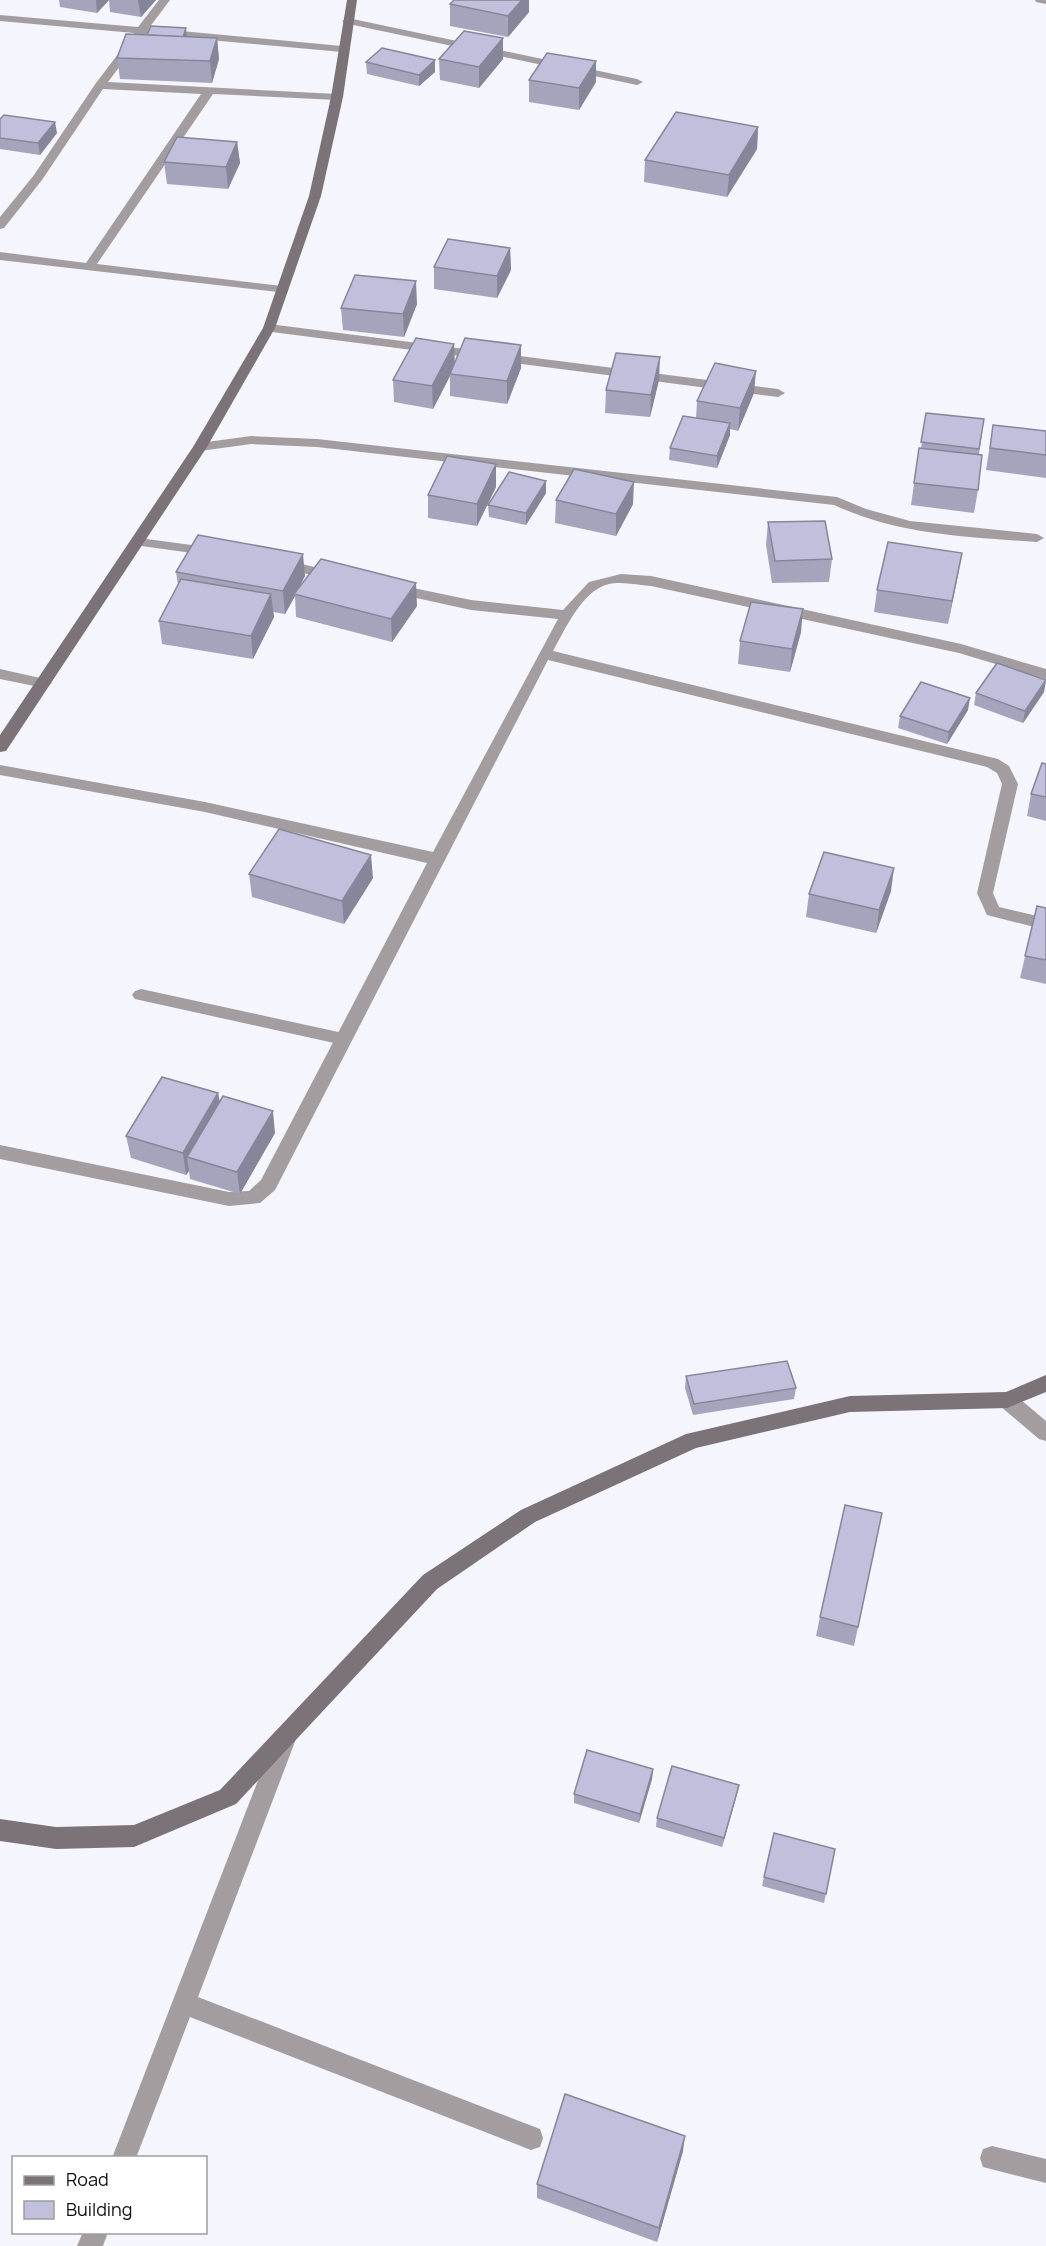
<svg xmlns="http://www.w3.org/2000/svg" width="1046" height="2246" font-family="Manrope,sans-serif">
<style>
.lines{fill:none;stroke-linecap:round;stroke-linejoin:round}
.lane{fill:#a39da0;fill-rule:evenodd}
.street{fill:#a39da0;fill-rule:evenodd}
.secondary{fill:#7b7377;fill-rule:evenodd}
.wall{fill:#a5a4bd}
.shaded-wall{fill:#86869a}
.building{fill:#c0bfdc;stroke:#86869a;stroke-width:1.5}
</style>
<rect width="100%" height="100%" fill="#f5f5fe"/>
<g class="lines">
<polygon class="lane" points="141,989 343,1033 349,1034 352,1039 349,1044 343,1045 135,999 132,995 135,991"/>
<g class="street">
<polygon points="159,0 170,0 149,28 342,46 348,49 342,52 144,34 108,82 337,94 343,97 337,100 213,94 97,264 282,286 288,290 287,293 0,260 0,252 86,263 201,94 103,89 42,180 4,228 0,229 0,217 34,175 96,83 134,33 0,21 0,15 138,27"/>
<polygon points="1035,0 1046,0 1046,4 1036,2"/>
<polygon points="348,18 637,79 643,82 637,85 344,23 342,21"/>
<polygon points="269,324 778,389 785,393 778,397 264,331 264,325"/>
<path d="M 251,436 L 317,439 L 837,497 L 866,509 L 910,521 L 1037,534 L 1044,538 L 1037,542 C 967,537 899,535 834,505 L 317,447 L 251,444 L 200,451 L 193,447 L 200,443 Z"/>
<polygon points="139,538 214,548 221,552 214,556 134,545 132,542"/>
<polygon points="280,559 340,573 342,576 335,581 275,566 273,563 275,560"/>
<path d="M 621,574 L 651,576 L 961,644 L 1046,669 L 1046,679 L 959,653 L 651,586 C 638,585 622,581 609,584 C 582,590 565,630 553,651 L 998,759 L 1009,766 L 1018,784 L 993,893 L 999,907 L 1046,918 L 1046,930 L 987,915 L 977,893 L 1002,784 L 997,773 L 987,767 L 548,660 L 275,1190 L 260,1203 L 229,1206 L 0,1159 L 0,1145 L 229,1192 L 249,1191 L 261,1180 L 427,863 L 205,812 L 0,775 L 0,765 L 205,802 L 433,852 L 558,619 L 471,610 L 389,592 L 387,589 L 389,586 L 394,584 L 471,600 L 563,610 L 589,582 Z"/>
<polygon points="0,669 49,680 52,683 44,688 0,679"/>
<polygon points="1007,1392 1014,1394 1046,1421 1046,1441 1039,1439 1000,1406 997,1400 1000,1394"/>
<polygon points="285,1729 293,1732 296,1739 198,1997 540,2129 543,2138 540,2147 531,2150 190,2017 136,2158 112,2158 274,1739 277,1732"/>
<polygon points="992,2146 1046,2159 1046,2183 983,2167 980,2158 983,2149"/>
<polygon points="83,2232 108,2232 103,2246 77,2246"/>
</g>
<g class="secondary">
<polygon points="347,0 357,0 343,97 321,196 275,328 207,447 6,751 0,752 0,735 193,447 263,328 309,196 331,97"/>
<polygon points="1046,1375 1046,1392 1007,1408 850,1412 696,1448 535,1522 437,1589 236,1804 134,1847 56,1849 0,1841 0,1819 56,1827 134,1825 220,1790 423,1575 521,1510 686,1434 850,1396 1006,1392"/>
</g>
</g>
<g class="wall">
<polygon points="59,0 156,0 141,17 110,12 109,0 97,13 60,7"/>
<polygon points="454,0 529,0 529,12 508,37 450,26 450,4"/>
<polygon points="147,35 217,38 219,59 212,83 120,79 117,58"/>
<polygon points="503,38 503,59 479,88 440,80 439,59"/>
<polygon points="435,60 435,72 419,86 367,74 366,62"/>
<polygon points="529,80 596,82 579,110 529,102"/>
<polygon points="0,119 57,133 40,155 0,149"/>
<polygon points="758,127 757,149 727,197 644,182 645,160"/>
<polygon points="237,142 240,163 228,189 167,184 164,162"/>
<polygon points="510,248 511,270 497,298 434,289 434,267"/>
<polygon points="417,304 404,337 343,330 341,308"/>
<polygon points="455,362 521,368 507,404 450,396 450,376 433,409 394,402 393,380"/>
<polygon points="659,380 650,417 605,413 606,390"/>
<polygon points="754,393 738,431 730,429 730,435 717,468 669,460 670,448 696,418 697,401"/>
<polygon points="926,413 984,419 979,454 978,490 974,513 911,505 919,448 921,448"/>
<polygon points="993,425 1046,431 1046,478 986,470"/>
<polygon points="546,481 546,493 526,525 489,517 488,505"/>
<polygon points="496,487 477,526 428,518 428,495"/>
<polygon points="556,500 633,504 616,536 555,523"/>
<polygon points="768,522 832,559 829,582 772,583 766,545"/>
<polygon points="962,553 948,624 874,612 877,590"/>
<polygon points="176,572 305,576 299,588 417,606 392,642 296,617 295,596 285,614 273,612 274,617 253,659 162,644 159,621 178,585"/>
<polygon points="801,632 790,672 738,664 740,641"/>
<polygon points="1044,692 1023,723 974,705 976,693"/>
<polygon points="968,710 947,744 898,728 900,716"/>
<polygon points="1046,764 1046,821 1027,816 1031,794"/>
<polygon points="249,874 373,878 344,924 252,897"/>
<polygon points="891,891 876,933 806,917 809,894"/>
<polygon points="1037,906 1046,908 1046,984 1020,978"/>
<polygon points="218,1093 220,1102 275,1133 240,1194 190,1179 189,1171 186,1175 131,1158 126,1136"/>
<polygon points="686,1376 796,1388 794,1399 693,1415 685,1388"/>
<polygon points="882,1513 854,1646 816,1636 820,1617"/>
<polygon points="653,1769 652,1779 639,1823 574,1803 574,1794"/>
<polygon points="739,1785 737,1794 722,1847 656,1827 657,1818"/>
<polygon points="835,1849 824,1903 762,1886 764,1877"/>
<polygon points="683,2151 657,2242 537,2198 537,2184"/>
</g>
<g class="shaded-wall">
<polygon points="96,0 109,0 97,13"/>
<polygon points="138,0 156,0 141,17"/>
<polygon points="522,0 529,0 529,12 508,37 508,16"/>
<polygon points="186,28 187,39 179,45"/>
<polygon points="217,38 219,59 212,83 210,61"/>
<polygon points="503,38 503,59 479,88 479,67"/>
<polygon points="435,60 435,72 419,86 419,75"/>
<polygon points="596,61 596,82 579,110 579,88"/>
<polygon points="55,122 57,133 40,155 38,143"/>
<polygon points="758,127 757,149 727,197 729,175"/>
<polygon points="237,142 240,163 228,189 226,167"/>
<polygon points="510,248 511,270 497,298 497,276"/>
<polygon points="416,281 417,304 404,337 403,314"/>
<polygon points="454,344 455,366 450,374 450,376 433,409 432,386"/>
<polygon points="521,345 521,368 507,404 507,381"/>
<polygon points="660,357 659,380 650,417 651,395"/>
<polygon points="756,371 754,393 738,431 740,408"/>
<polygon points="730,423 730,435 717,468 717,456"/>
<polygon points="496,464 496,487 477,526 477,504"/>
<polygon points="546,481 546,493 526,525 526,513"/>
<polygon points="634,482 633,504 616,536 616,514"/>
<polygon points="962,553 958,575 948,624 952,601"/>
<polygon points="303,554 305,576 295,594 294,594 295,596 285,614 283,591"/>
<polygon points="416,583 417,606 392,642 391,619"/>
<polygon points="271,594 274,617 253,659 251,636"/>
<polygon points="803,609 801,632 790,672 792,649"/>
<polygon points="1046,681 1044,692 1023,723 1025,711"/>
<polygon points="970,698 968,710 947,744 949,732"/>
<polygon points="371,855 373,878 344,924 342,901"/>
<polygon points="894,868 891,891 876,933 879,910"/>
<polygon points="218,1093 222,1116 187,1157 189,1171 186,1175 183,1153"/>
<polygon points="273,1111 275,1133 240,1194 237,1172"/>
<polygon points="653,1769 652,1779 639,1823 640,1814"/>
<polygon points="739,1785 737,1794 722,1847 724,1838"/>
<polygon points="685,2136 683,2151 657,2242 659,2228"/>
</g>
<g class="building">
<polygon points="454,0 522,0 508,16 450,4"/>
<polygon points="151,26 186,28 183,37 147,35"/>
<polygon points="464,31 503,38 479,67 439,59"/>
<polygon points="126,34 217,38 210,61 117,58"/>
<polygon points="382,48 435,60 419,75 366,62"/>
<polygon points="547,53 596,61 579,88 529,80"/>
<polygon points="676,112 758,127 729,175 645,160"/>
<polygon points="4,115 55,122 38,143 0,138 0,119"/>
<polygon points="177,137 237,142 226,167 164,162"/>
<polygon points="448,239 510,248 497,276 434,267"/>
<polygon points="355,275 416,281 403,314 341,308"/>
<polygon points="416,338 454,344 432,386 393,380"/>
<polygon points="465,338 521,345 507,381 450,374"/>
<polygon points="616,353 660,357 651,395 606,390"/>
<polygon points="715,363 756,371 740,408 697,401"/>
<polygon points="926,413 984,419 979,449 921,442"/>
<polygon points="683,416 730,423 717,456 670,448"/>
<polygon points="993,425 1046,431 1046,455 990,448"/>
<polygon points="919,448 982,455 978,490 914,483"/>
<polygon points="447,456 496,464 477,504 428,495"/>
<polygon points="574,469 634,482 616,514 556,500"/>
<polygon points="509,472 546,481 526,513 488,505"/>
<polygon points="825,521 832,559 775,561 768,522"/>
<polygon points="198,535 303,554 283,591 176,572"/>
<polygon points="888,542 962,553 952,601 877,590"/>
<polygon points="321,559 416,583 391,619 294,594"/>
<polygon points="181,579 271,594 251,636 159,621"/>
<polygon points="751,602 803,609 792,649 740,641"/>
<polygon points="997,663 1046,680 1025,711 976,693"/>
<polygon points="921,682 970,698 949,732 900,716"/>
<polygon points="1042,763 1046,764 1046,797 1031,794"/>
<polygon points="279,829 371,855 342,901 249,874"/>
<polygon points="824,852 894,868 879,910 809,894"/>
<polygon points="1037,906 1046,908 1046,960 1025,956"/>
<polygon points="162,1077 218,1093 183,1153 126,1136"/>
<polygon points="223,1096 273,1111 237,1172 187,1157"/>
<polygon points="787,1361 796,1388 694,1404 686,1376"/>
<polygon points="845,1505 882,1513 858,1627 820,1617"/>
<polygon points="587,1750 653,1769 640,1814 574,1794"/>
<polygon points="672,1766 739,1785 724,1838 657,1818"/>
<polygon points="774,1833 835,1849 826,1894 764,1877"/>
<polygon points="565,2094 685,2136 659,2228 537,2184"/>
</g>
<rect x="12" y="2156" width="195" height="78" fill="#ffffff" stroke="#9e9ea0" stroke-width="1.5"/>
<rect x="24" y="2176" width="30" height="9" fill="#7b7377" stroke="#9e9ea0" stroke-width="1.5"/>
<text x="66" y="2186" font-size="18" fill="#0d0d11">Road</text>
<rect x="24" y="2201" width="30" height="18" fill="#c0bfdc" stroke="#9e9ea0" stroke-width="1.5"/>
<text x="66" y="2216" font-size="18" fill="#0d0d11">Building</text>
</svg>
